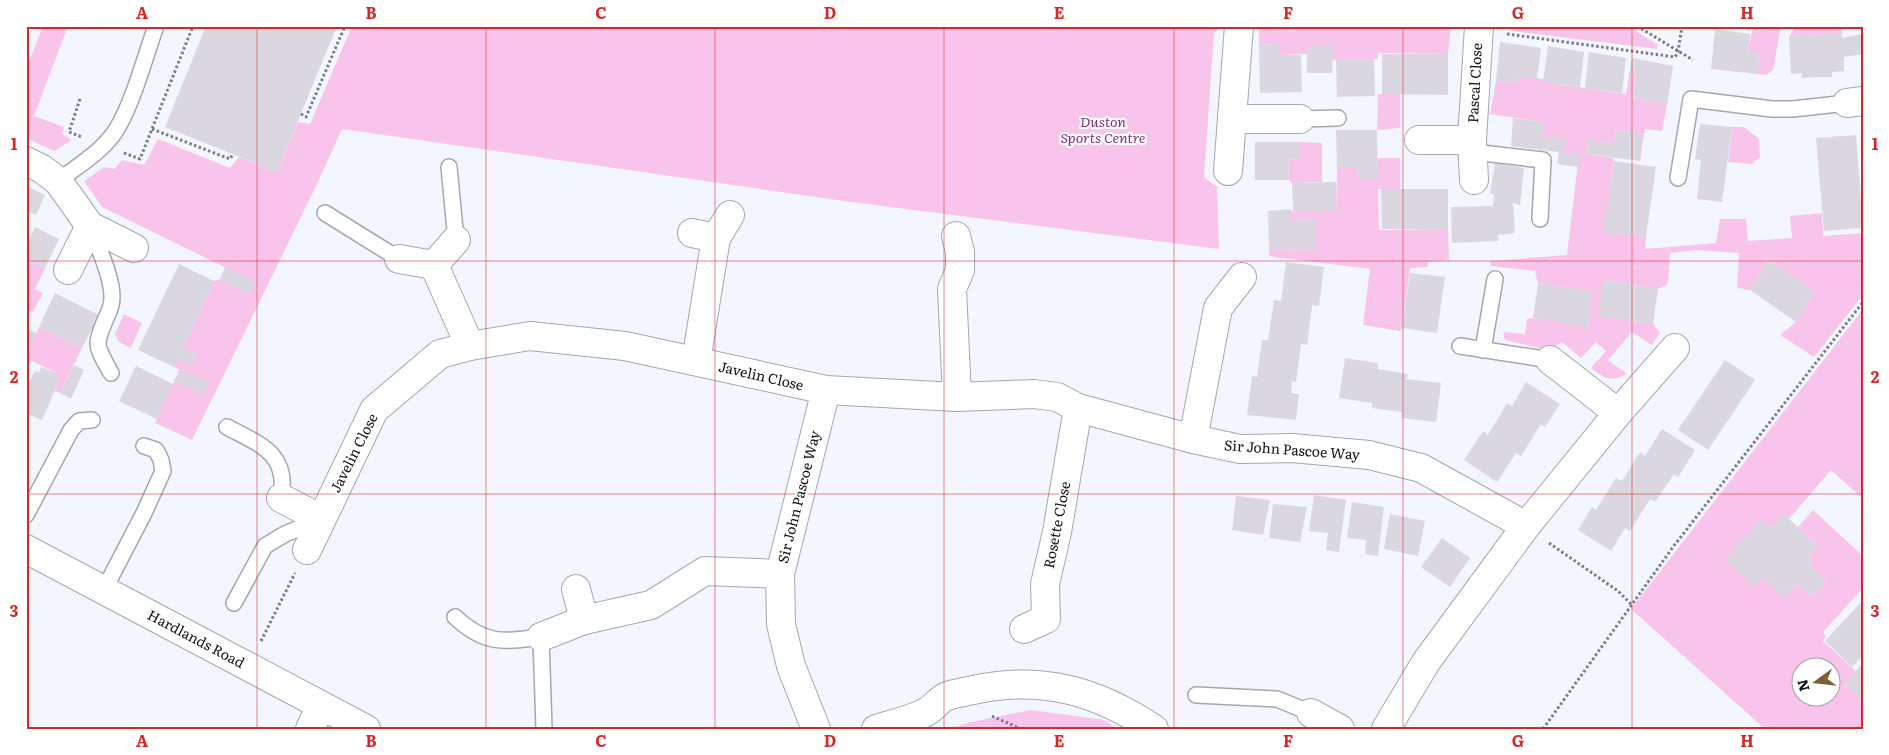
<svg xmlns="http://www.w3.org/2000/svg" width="1889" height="755" font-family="Literata,serif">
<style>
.green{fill:#f9c4ec;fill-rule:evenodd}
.building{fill:#dad7e0}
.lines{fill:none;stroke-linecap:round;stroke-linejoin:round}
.lane-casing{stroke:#a4a7af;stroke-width:18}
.street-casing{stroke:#a4a7af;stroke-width:30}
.path{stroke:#7a7c81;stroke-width:3;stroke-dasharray:2.5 2.5;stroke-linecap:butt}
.lane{stroke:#fff;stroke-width:15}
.street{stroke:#fff;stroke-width:28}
.grid{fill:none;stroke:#d62828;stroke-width:1;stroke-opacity:0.55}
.labels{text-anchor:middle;stroke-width:4.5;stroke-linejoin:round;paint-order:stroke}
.street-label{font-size:14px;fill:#121316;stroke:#fff}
.park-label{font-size:14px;font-style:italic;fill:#7f3171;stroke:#fff}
.neatline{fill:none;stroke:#d62828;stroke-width:2}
.grid-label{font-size:16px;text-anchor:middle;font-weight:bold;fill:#d62828}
</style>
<rect width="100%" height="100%" fill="#f3f6ff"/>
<g class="green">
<polygon points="43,26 68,26 34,116 64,127 62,134 72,140 54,151 26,138 26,69"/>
<polygon points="352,26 1222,26 1214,33 1204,177 1217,187 1219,249 851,202 342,129 316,186 192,440 155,423 174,381 203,394 208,383 174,367 178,359 191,365 196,355 183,348 214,281 220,279 249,295 255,282 102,207 84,181 104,167 114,169 122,160 144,165 158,139 230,168 239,157 277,172 298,122 310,124"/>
<polygon points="1297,26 1451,27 1448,54 1378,53 1378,59 1332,60 1307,45 1307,54 1280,55 1279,44 1259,45 1259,28 1296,31"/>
<polygon points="1513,26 1628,26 1658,45 1657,49 1511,31"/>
<polygon points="1765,26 1781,26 1773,70 1766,75 1757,74 1760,55 1748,52 1752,30 1764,31"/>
<polygon points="1796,26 1862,26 1842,28 1842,33 1789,37"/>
<path d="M 1629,75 L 1636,76 L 1633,98 L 1667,104 L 1662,131 L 1645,129 L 1644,134 L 1616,130 L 1615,143 L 1588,140 L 1586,154 L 1614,158 L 1605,232 L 1646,237 L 1645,249 L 1716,243 L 1720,219 L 1746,219 L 1748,241 L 1792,238 L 1790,216 L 1822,213 L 1823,236 L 1863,233 L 1863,295 L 1814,357 L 1780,335 L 1796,322 L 1815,292 L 1769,260 L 1750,290 L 1737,288 L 1739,253 L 1696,250 L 1670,253 L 1668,284 L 1658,289 L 1604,280 L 1599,316 L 1653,324 L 1660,333 L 1652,345 L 1632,332 L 1608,360 L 1627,374 C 1612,382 1604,379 1591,368 L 1606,351 L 1596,342 L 1581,358 L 1562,342 L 1548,350 L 1505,340 L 1503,332 L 1525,334 L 1527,319 L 1533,318 L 1588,326 L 1592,291 L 1538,283 L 1535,271 L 1491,266 L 1490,261 L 1567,255 L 1579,154 L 1563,153 L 1565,138 L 1542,137 L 1543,122 L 1490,114 L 1496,81 L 1517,83 L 1518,76 L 1544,79 L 1544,82 L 1626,94 Z"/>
<polygon points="1378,94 1400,94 1400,128 1377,130"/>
<polygon points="1732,127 1744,127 1759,139 1760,157 1752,164 1728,162"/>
<polygon points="1300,142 1322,143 1322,182 1292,183 1289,180 1288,159 1300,160"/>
<polygon points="1378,158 1400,158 1400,189 1378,189 1379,230 1448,230 1449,260 1428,262 1427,267 1410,268 1402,328 1400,331 1363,325 1370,269 1269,256 1269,250 1315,249 1315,220 1290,221 1290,209 1293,212 1336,212 1337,168 1357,168 1358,179 1377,179"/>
<polygon points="26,260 45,268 35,289 43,293 33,312 26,309"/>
<path d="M 1863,309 L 1863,499 L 1831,470 L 1789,519 L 1784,514 L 1771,528 L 1761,520 L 1725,559 L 1754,585 L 1762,577 L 1784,597 L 1797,584 L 1811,597 L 1826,581 L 1809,565 L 1813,560 L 1808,556 L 1817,545 L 1798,527 L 1813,510 L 1863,556 L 1863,588 L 1823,632 L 1826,637 L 1823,641 L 1856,671 L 1845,683 L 1863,701 L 1863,729 L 1765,729 L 1631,609 ZM 1802,668 L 1832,668 L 1832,698 L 1802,698 Z"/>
<polygon points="124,314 142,323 131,348 119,342 115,334"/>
<polygon points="39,327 82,348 60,393 55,391 59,382 56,380 59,374 32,361 28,365 26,365 26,358"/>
<polygon points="1031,710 1104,720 1118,729 948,729 971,722"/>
</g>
<g class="building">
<polygon points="206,26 337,26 277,172 165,127"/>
<polygon points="1260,26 1297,26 1296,31 1259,28"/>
<polygon points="1736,26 1765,26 1764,31 1735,28"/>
<polygon points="1715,29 1750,34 1748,52 1760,55 1757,74 1711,69"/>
<polygon points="1842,33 1842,38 1863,34 1863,54 1844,57 1844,71 1832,72 1832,77 1818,77 1801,78 1802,73 1791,74 1789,37"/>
<polygon points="1500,42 1541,48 1537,79 1518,76 1517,83 1496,81"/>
<polygon points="1280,44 1280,55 1301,55 1302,92 1260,93 1259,45"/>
<polygon points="1307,45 1333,45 1332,73 1307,73"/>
<polygon points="1548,46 1584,52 1580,87 1543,82"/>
<polygon points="1589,52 1626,58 1622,93 1585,88"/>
<polygon points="1382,54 1448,54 1448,95 1382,94"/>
<polygon points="1632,58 1673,66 1667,104 1633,98 1636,76 1629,75"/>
<polygon points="1374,59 1375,96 1337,97 1336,60"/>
<polygon points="1513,118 1544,122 1542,137 1566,138 1563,153 1580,154 1579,167 1557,164 1559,152 1511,146"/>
<polygon points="1700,124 1732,127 1722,202 1697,199 1701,160 1695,159"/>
<polygon points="1336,130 1377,130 1378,179 1358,179 1357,168 1337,168"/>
<polygon points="1616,130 1644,134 1640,161 1586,154 1588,140 1615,143"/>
<polygon points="1856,135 1863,228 1824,231 1816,138"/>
<polygon points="1255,142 1300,142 1300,160 1288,159 1289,180 1255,180"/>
<polygon points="1614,161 1656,167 1646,237 1604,232"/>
<polygon points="1495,163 1524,168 1520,205 1513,203 1515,233 1498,235 1499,241 1452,243 1451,207 1493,206 1494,194 1490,194"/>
<polygon points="1336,182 1336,212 1293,212 1292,183"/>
<polygon points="26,186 45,195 36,215 26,211"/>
<polygon points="1381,189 1448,189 1448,230 1382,229"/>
<polygon points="1290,209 1290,221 1315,220 1315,249 1269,250 1268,211"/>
<polygon points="35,227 59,239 45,268 26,260 26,247"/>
<polygon points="1769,260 1815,292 1796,322 1750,290"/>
<polygon points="1286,262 1324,267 1319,306 1312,305 1307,345 1301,344 1296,382 1292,381 1291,393 1299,394 1296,420 1247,415 1252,376 1257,377 1262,340 1268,340 1274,300 1281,301"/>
<polygon points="179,264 214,281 183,348 196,354 191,366 178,359 174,367 138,350"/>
<polygon points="225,267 255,282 249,295 220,279"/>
<polygon points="1410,273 1445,277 1437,333 1402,328"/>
<polygon points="1603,280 1658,289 1653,324 1598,316"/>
<polygon points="1538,283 1592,291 1588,327 1533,318"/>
<polygon points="55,293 99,315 82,348 39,327"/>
<polygon points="26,329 37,333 26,358"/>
<polygon points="1345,358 1378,363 1378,369 1408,374 1406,379 1441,383 1436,422 1401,418 1402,412 1372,408 1372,403 1339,398"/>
<polygon points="1725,360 1755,380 1708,450 1678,430"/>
<polygon points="74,365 84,370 71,399 60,393"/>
<polygon points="136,366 173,384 157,419 119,401"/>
<polygon points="41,367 59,374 56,380 59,381 42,420 26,413 26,388 35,371 39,373"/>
<polygon points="180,369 209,382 203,394 174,381"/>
<polygon points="1526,382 1560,404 1545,427 1541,424 1521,456 1516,453 1497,482 1464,460 1483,431 1488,435 1507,403 1512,406"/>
<polygon points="1662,429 1695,450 1678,477 1674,474 1655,502 1650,499 1630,531 1625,528 1611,551 1578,530 1592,507 1596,510 1616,478 1622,481 1640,452 1645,456"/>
<polygon points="1314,495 1346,500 1339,552 1326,550 1328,533 1309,531"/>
<polygon points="1236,496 1270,500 1263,535 1232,530"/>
<polygon points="1352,502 1384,507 1378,556 1365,554 1366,540 1347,538"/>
<polygon points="1273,504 1307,507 1300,542 1269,538"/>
<polygon points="1390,514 1425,521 1418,556 1384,549"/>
<polygon points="1784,514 1817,545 1808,556 1813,560 1809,565 1826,581 1811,597 1797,584 1784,597 1762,577 1754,586 1725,559 1762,519 1771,528"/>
<polygon points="1442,538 1470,558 1450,587 1421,567"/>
<polygon points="1863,600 1863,656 1852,667 1825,641"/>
<polygon points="1863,663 1863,701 1845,683"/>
</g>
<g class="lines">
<defs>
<g id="lane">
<polyline points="1300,119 1338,118"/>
<polyline points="1473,152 1543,160 1540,219"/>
<polyline points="449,167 456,240"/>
<polyline points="1678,178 1691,99 1772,109 1793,109 1847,103"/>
<path d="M 58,181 C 79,165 105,150 118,127 C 134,99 145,57 156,26"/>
<polyline points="325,213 399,259"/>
<path d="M 91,227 C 98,248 112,276 112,297 C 112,304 110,310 107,316 C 94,346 95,344 111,373"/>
<polyline points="1460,346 1550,360"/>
<polyline points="1483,350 1495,279"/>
<path d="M 227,427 C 261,445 289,454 281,498"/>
<polyline points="26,515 71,430 79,421 92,420"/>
<polyline points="104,590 144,513 163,471 161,460 156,450 144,446"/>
<polyline points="234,603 265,546 285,534 321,519"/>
<path d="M 455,617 C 485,645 503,642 541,637 L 544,729"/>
<polyline points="1196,695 1277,699 1311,713"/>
</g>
<g id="street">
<polyline points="1847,103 1863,101"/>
<polyline points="1232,119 1300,119"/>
<polyline points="1419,140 1472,140"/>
<polyline points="26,161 42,169 58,181 90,226 134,248"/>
<polyline points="1228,171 1239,26"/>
<polyline points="1474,180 1472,140 1479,26"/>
<polyline points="692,233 716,238"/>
<polyline points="956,236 960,252 960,270 952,289 957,397"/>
<polyline points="399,259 434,265"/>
<polyline points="434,265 470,346"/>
<polyline points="434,265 456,240"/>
<polyline points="68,270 90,226"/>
<polyline points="1550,360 1618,413"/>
<polyline points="696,361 716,238 730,215"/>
<polyline points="1193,439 1218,308 1242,277"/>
<polyline points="281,498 321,519"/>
<polyline points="26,549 366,729"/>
<polyline points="307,550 374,410 440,354 470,346 530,336 625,346 826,390 957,397 1034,394 1057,397 1078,408 1193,439 1240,449 1292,448 1369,455 1421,468 1526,526"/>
<polyline points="576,589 584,620"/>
<polyline points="1024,629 1046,619 1045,584 1057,532 1078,408"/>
<polyline points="541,637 584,620 651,605 705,571 780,574"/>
<polyline points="1311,713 1340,729"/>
<polyline points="310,729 321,706"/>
<polyline points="816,729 791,666 781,624 780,574 826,390"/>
<path d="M 876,729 C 891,724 912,720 926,712 C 934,708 939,699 947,696 C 956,693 965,692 973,690 C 1042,675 1097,691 1154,729"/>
<polyline points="1386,729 1426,662 1526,526 1618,413 1675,348"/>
</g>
</defs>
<use href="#lane" class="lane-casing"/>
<use href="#street" class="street-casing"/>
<g class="path">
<polyline points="1637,26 1693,60"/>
<polyline points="1507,34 1675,57 1678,52 1682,26"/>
<polyline points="80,99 69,132 82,137"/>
<polyline points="301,114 306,117 345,26"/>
<polyline points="152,129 230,159 233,154"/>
<polyline points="124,153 140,159 193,26"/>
<polyline points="1549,543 1618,591 1631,604"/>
<polyline points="261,641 295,573"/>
<polyline points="992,716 1021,729"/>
<polyline points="1543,729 1673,547 1863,302"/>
</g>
<use href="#lane" class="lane"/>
<use href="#street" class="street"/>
</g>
<path class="grid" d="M 257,26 L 257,729M 486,26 L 486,729M 715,26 L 715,729M 944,26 L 944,729M 1174,26 L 1174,729M 1403,26 L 1403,729M 1632,26 L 1632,729M 26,261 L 1863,261M 26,494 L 1863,494"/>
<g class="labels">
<g class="street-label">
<text transform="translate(1475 83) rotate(-87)" y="5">Pascal Close</text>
<text transform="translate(761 376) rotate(13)" y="5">Javelin Close</text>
<text transform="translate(1292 450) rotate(4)" y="5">Sir John Pascoe Way</text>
<text transform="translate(354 453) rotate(-63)" y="5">Javelin Close</text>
<text transform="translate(799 497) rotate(-76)" y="5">Sir John Pascoe Way</text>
<text transform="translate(1057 525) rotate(-79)" y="5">Rosette Close</text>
<text transform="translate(196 639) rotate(28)" y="5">Hardlands Road</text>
</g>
<g class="park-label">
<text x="1103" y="127">Duston<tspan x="1103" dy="16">Sports Centre</tspan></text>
</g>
</g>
<rect width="1889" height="755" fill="none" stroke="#ffffff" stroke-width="55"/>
<g transform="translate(1816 682) rotate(255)"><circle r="24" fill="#ffffff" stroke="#a0a1a2"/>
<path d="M0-4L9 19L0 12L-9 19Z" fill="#7c5f33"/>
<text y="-8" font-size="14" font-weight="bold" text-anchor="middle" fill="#121316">N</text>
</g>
<rect x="28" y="28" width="1834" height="700" class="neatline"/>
<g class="grid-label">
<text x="142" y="19">A</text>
<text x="371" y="19">B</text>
<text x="601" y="19">C</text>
<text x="830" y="19">D</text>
<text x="1059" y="19">E</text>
<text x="1288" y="19">F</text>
<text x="1518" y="19">G</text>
<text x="1747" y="19">H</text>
<text x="14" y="150">1</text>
<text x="1875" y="150">1</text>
<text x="14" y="383">2</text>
<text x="1875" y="383">2</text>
<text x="14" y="617">3</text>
<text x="1875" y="617">3</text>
<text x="142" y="747">A</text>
<text x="371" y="747">B</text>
<text x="601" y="747">C</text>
<text x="830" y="747">D</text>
<text x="1059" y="747">E</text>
<text x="1288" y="747">F</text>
<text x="1518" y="747">G</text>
<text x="1747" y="747">H</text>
</g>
</svg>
